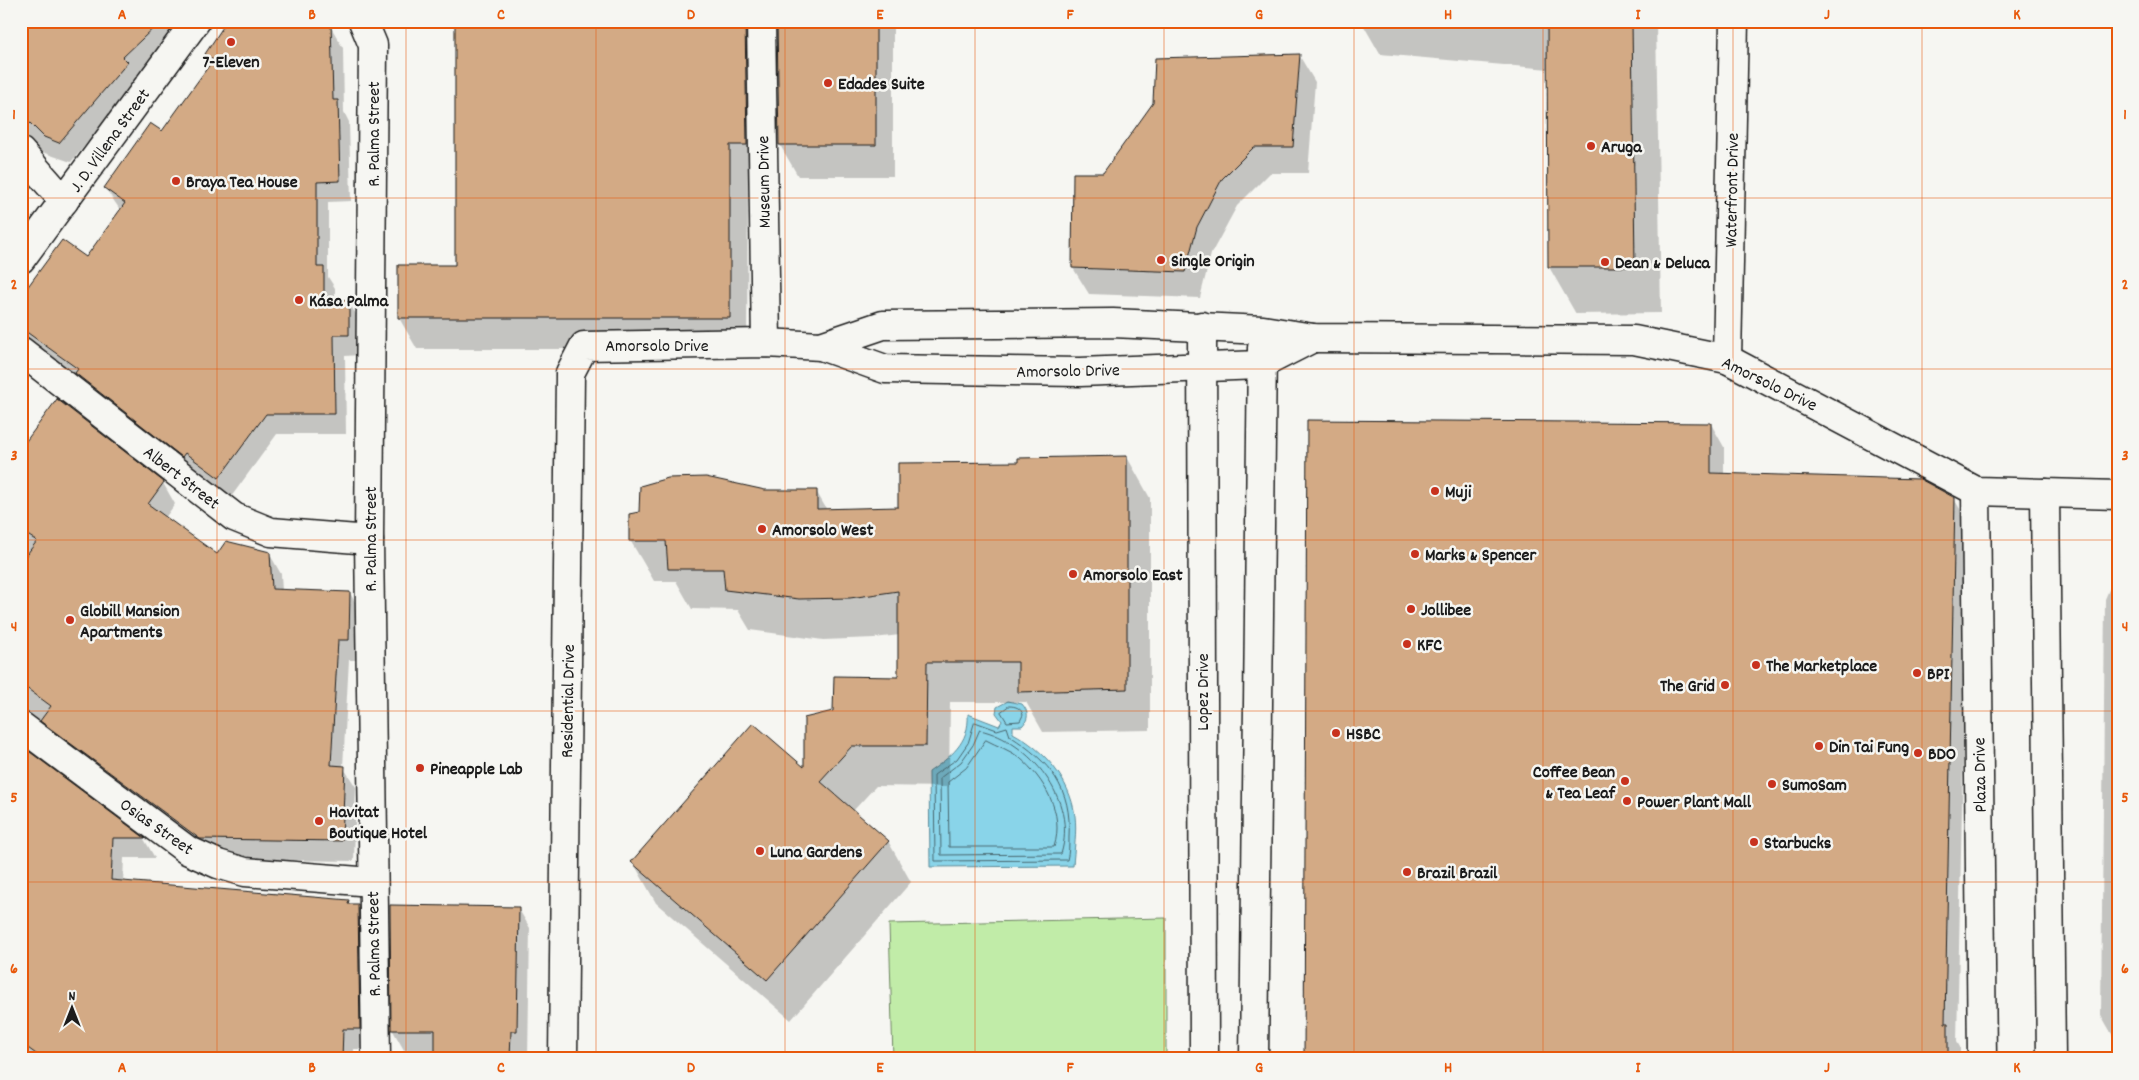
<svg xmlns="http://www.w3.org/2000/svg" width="2139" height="1080" font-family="Dekko,sans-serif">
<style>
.green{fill:#c1eca8;stroke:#6e8462}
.water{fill:#89d4e9;stroke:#5d8a97}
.shadow{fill:#0003}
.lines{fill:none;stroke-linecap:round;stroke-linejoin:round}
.shore{stroke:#48666e;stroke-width:1}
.building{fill:#d3aa85;stroke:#1c1c1c}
.minor-casing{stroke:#1c1c1c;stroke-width:31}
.minor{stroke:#f6f6f2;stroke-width:28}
.grid{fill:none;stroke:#e8590c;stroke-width:1;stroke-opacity:0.55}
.poi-dot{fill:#c8321e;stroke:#f6f6f2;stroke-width:2}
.labels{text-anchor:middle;stroke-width:5;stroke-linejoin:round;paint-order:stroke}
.poi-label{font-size:18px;font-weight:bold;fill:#1c1c1c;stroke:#f6f6f2;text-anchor:start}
.street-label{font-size:18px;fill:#1c1c1c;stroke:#f6f6f2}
.neatline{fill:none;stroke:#e8590c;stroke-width:2}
.grid-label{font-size:16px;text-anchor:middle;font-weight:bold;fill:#e8590c}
</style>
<rect width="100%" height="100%" fill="#f6f6f2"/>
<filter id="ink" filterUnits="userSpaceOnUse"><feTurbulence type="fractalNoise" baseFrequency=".02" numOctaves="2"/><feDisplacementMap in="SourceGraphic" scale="10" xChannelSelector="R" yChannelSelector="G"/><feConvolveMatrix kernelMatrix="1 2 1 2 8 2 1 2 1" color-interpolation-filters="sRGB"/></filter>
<g filter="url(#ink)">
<polygon class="green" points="1166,918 1166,1059 893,1059 889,924"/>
<path class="water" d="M 1008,701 L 1022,704 C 1029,712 1029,719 1022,726 L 1013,726 L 1013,733 C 1044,750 1070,779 1075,816 C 1077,831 1074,850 1073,866 L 930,867 L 929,772 C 950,757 970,743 968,714 L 999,726 L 1002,721 L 996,713 L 997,707 Z"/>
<g class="shadow">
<polygon points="21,21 186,21 171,43 135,77 138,83 71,162 21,145"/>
<polygon points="394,21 893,21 893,176 798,176 780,145 778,36 770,39 765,176 748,176 747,349 417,349 399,318 456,266 457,23"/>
<polygon points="1361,21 1656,21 1661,313 1576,314 1549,267 1549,69 1380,54"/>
<polygon points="331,27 343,48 344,112 349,122 351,201 328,202 328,277 335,288 335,301 348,301 360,321 360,355 345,356 346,434 277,434 231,497 21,338 21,293 24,294 87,259 121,211 105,188 162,133 211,63 206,54"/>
<polygon points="1299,55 1315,82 1308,173 1270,173 1237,206 1211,254 1200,298 1089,294 1073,268 1104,174"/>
<polygon points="21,198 24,202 24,222 21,226"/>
<polygon points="1711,424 1724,447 1724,475 1954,499 1968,522 1957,1042 1960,1047 1960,1059 1306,1059"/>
<polygon points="21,449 163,483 175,504 165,518 218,555 269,553 281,574 282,591 350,593 361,613 360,660 349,660 343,767 356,787 354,861 213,859 21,736"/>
<polygon points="1127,457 1150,498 1150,730 1043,732 1026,702 950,702 949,787 876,786 853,811 888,841 911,882 791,1020 656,903 633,862 805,770 835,712 900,678 900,635 874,638 823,640 750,630 738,610 692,609 676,581 654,581 630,540 765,491 816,491 827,510 899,509 1019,463"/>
<polygon points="2118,575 2118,1036 2113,1036 2101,1015 2105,599 2114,578"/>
<polygon points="21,747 144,839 155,858 124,858 123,883 348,901 350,905 358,906 369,926 371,1049 354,1049 354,1059 28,1059 21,1054"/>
<polygon points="518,908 530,928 528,1059 407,1059 407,1050 404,1050 392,1029"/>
</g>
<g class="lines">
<g class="shore">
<path d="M 1009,706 C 1016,706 1021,708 1023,715 L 1020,721 L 1007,722 L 1001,712 Z"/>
<path d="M 975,722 L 997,730 L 1007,727 L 1010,736 C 1050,762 1072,788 1069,837 C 1069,845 1069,853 1067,860 L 935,861 L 934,775 L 957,759 L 968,743 Z"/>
<path d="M 980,730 C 1030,741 1078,800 1061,854 L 941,855 L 940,778 L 961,762 L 973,745 Z"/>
<path d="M 986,740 C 997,746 1010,750 1020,758 C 1044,779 1065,813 1054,847 L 949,847 L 948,782 L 966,768 Z"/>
</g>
</g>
<g class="building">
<polygon points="21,21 161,21 123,57 128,62 59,143 44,137 21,114"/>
<polygon points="227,21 331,21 333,100 338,100 340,181 317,182 317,267 324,267 324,300 349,300 349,335 334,335 335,414 266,414 219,478 185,453 182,457 75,373 78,369 21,328 21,296 62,240 86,257 125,203 104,188 150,123 162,131 213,60 205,54"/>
<polygon points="455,21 745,21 747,145 730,145 730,318 398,318 398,265 455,265"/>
<polygon points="777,21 876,21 876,145 779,145"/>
<polygon points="1547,21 1632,21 1635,267 1548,267"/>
<polygon points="1300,54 1293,147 1254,147 1222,179 1197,227 1185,272 1072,268 1073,173 1103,173 1153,103 1155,58"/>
<polygon points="57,399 164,482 148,504 217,554 226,541 270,552 272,589 350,592 349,640 338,640 331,765 345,766 342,841 200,839 40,721 51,706 21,684 21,562 37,541 21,531 21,448"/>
<polygon points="1307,420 1711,423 1711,473 1920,479 1955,498 1945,1023 1948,1023 1948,1059 1304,1059"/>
<polygon points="1127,456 1127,689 1018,692 1018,662 927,662 926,746 852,746 820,781 889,841 767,980 631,862 753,723 804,767 804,718 833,711 834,676 898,677 898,591 850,598 799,599 725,590 723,569 668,569 666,541 629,541 629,514 639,512 640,486 668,478 706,477 765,490 817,490 817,509 898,507 898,463 1018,462 1018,458"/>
<polygon points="22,746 145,838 113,838 111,880 349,900 348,904 358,904 360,1029 343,1029 342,1059 43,1059 21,1043"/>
<polygon points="390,905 519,907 517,1031 511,1031 510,1059 435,1059 435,1030 391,1030"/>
</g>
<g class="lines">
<defs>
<g id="minor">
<polyline points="363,21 373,45 369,540 376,1059"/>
<polyline points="761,21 766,343"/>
<polyline points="21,152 64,201"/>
<polyline points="21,259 196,21"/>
<polyline points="1202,326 1204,1059"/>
<polyline points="821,346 883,325 1113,323 1263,330 1313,338 1634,340 1727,359 1976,491 2118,495"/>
<polyline points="21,351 234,517 271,532 369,540"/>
<polyline points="1727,359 1734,21"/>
<polyline points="1976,491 1982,1059"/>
<polyline points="2045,493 2051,1059"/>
<polyline points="21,726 187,850 218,864 245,872 372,882"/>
<polyline points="563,1059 570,373 584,346 766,343 821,346 885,369 1080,372 1260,365 1313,338"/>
<polyline points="1254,1059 1262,348"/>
</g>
</defs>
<use href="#minor" class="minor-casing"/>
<use href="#minor" class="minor"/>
</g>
</g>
<path class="grid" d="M 217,21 L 217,1059M 406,21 L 406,1059M 596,21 L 596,1059M 785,21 L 785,1059M 975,21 L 975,1059M 1164,21 L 1164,1059M 1354,21 L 1354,1059M 1543,21 L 1543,1059M 1733,21 L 1733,1059M 1922,21 L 1922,1059M 21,198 L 2118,198M 21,369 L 2118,369M 21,540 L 2118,540M 21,711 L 2118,711M 21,882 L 2118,882"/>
<g class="poi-dot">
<circle cx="231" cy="42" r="5"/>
<circle cx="828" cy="83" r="5"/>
<circle cx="1591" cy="146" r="5"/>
<circle cx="176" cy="181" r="5"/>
<circle cx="1161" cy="260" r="5"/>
<circle cx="1605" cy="262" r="5"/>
<circle cx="299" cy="300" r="5"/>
<circle cx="1435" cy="491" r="5"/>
<circle cx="762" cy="529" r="5"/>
<circle cx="1415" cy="554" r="5"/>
<circle cx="1073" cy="574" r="5"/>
<circle cx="1411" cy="609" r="5"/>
<circle cx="70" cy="620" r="5"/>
<circle cx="1407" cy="644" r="5"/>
<circle cx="1756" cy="665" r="5"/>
<circle cx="1917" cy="673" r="5"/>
<circle cx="1725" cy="685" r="5"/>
<circle cx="1336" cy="733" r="5"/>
<circle cx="1819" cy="746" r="5"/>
<circle cx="1918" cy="753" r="5"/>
<circle cx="420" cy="768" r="5"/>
<circle cx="1625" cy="781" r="5"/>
<circle cx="1772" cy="784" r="5"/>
<circle cx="1627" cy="801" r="5"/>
<circle cx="319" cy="821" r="5"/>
<circle cx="1754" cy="842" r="5"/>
<circle cx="760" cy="851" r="5"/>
<circle cx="1407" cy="872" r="5"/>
</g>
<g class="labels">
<g class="poi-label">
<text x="231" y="67" text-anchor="middle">7-Eleven</text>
<text x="838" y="89">Edades Suite</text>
<text x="1601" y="152">Aruga</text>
<text x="186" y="187">Braya Tea House</text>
<text x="1171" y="266">Single Origin</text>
<text x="1615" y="268">Dean &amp; Deluca</text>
<text x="309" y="306">Kása Palma</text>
<text x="1445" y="497">Muji</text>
<text x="772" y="535">Amorsolo West</text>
<text x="1425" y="560">Marks &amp; Spencer</text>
<text x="1083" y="580">Amorsolo East</text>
<text x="1421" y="615">Jollibee</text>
<text x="80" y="616">Globill Mansion<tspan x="80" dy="21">Apartments</tspan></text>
<text x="1417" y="650">KFC</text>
<text x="1766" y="671">The Marketplace</text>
<text x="1927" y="679">BPI</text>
<text x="1715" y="691" text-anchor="end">The Grid</text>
<text x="1346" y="739">HSBC</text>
<text x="1829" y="752">Din Tai Fung</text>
<text x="1928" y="759">BDO</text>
<text x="430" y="774">Pineapple Lab</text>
<text x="1615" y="777" text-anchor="end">Coffee Bean<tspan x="1615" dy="21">&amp; Tea Leaf</tspan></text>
<text x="1782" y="790">SumoSam</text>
<text x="1637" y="807">Power Plant Mall</text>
<text x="329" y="817">Havitat<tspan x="329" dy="21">Boutique Hotel</tspan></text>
<text x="1764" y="848">Starbucks</text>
<text x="770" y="857">Luna Gardens</text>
<text x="1417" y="878">Brazil Brazil</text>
</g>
<g class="street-label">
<text transform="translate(373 134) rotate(-90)" y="6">R. Palma Street</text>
<text transform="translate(109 140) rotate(-54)" y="6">J. D. Villena Street</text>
<text transform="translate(763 182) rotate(-91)" y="6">Museum Drive</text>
<text transform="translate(1731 190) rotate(-89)" y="6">Waterfront Drive</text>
<text x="657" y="351">Amorsolo Drive</text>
<text transform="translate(1068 370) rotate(-1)" y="6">Amorsolo Drive</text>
<text transform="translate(1770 383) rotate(26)" y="6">Amorsolo Drive</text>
<text transform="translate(182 477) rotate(38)" y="6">Albert Street</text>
<text transform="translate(370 539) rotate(-90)" y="6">R. Palma Street</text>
<text transform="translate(1202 692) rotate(-90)" y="6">Lopez Drive</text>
<text transform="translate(567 701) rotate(-89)" y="6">Residential Drive</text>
<text transform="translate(1979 775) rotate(-91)" y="6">Plaza Drive</text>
<text transform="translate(157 826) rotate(35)" y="6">Osias Street</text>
<text transform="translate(373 944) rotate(-91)" y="6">R. Palma Street</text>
</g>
</g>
<rect width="2139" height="1080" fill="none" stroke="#f6f6f2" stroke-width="55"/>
<g transform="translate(72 1008)" stroke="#f6f6f2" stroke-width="4" paint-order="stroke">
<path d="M0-4L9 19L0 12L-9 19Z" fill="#1c1c1c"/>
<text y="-8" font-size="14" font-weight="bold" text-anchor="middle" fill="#1c1c1c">N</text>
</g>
<rect x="28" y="28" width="2084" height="1024" class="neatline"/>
<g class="grid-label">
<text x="122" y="19">A</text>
<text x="312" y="19">B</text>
<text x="501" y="19">C</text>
<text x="691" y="19">D</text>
<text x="880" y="19">E</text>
<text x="1070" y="19">F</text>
<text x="1259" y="19">G</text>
<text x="1448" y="19">H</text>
<text x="1638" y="19">I</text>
<text x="1827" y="19">J</text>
<text x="2017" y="19">K</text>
<text x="14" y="119">1</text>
<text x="2125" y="119">1</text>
<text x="14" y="289">2</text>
<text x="2125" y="289">2</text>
<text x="14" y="460">3</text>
<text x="2125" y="460">3</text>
<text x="14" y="631">4</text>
<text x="2125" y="631">4</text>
<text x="14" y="802">5</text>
<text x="2125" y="802">5</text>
<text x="14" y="973">6</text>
<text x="2125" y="973">6</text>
<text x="122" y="1072">A</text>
<text x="312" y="1072">B</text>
<text x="501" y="1072">C</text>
<text x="691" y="1072">D</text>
<text x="880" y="1072">E</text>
<text x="1070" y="1072">F</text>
<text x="1259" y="1072">G</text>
<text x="1448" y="1072">H</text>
<text x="1638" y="1072">I</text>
<text x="1827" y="1072">J</text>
<text x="2017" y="1072">K</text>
</g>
</svg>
